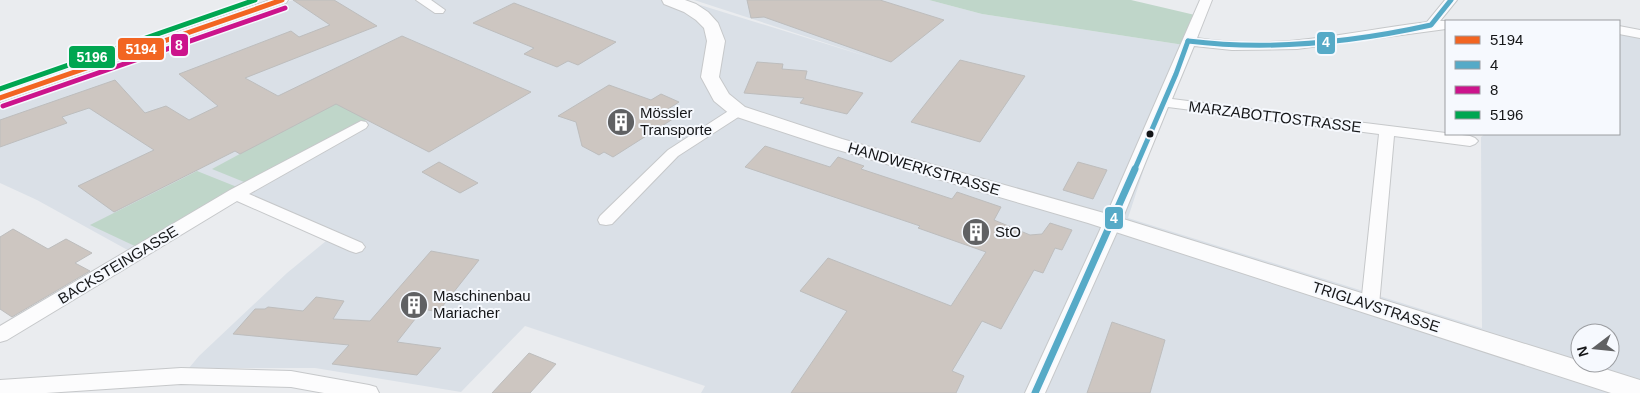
<svg xmlns="http://www.w3.org/2000/svg" width="1640" height="393" font-family="Arial,sans-serif">
<style>
.built{fill:#dae0e7;fill-rule:evenodd}
.green{fill:#bfd6c9}
.building{fill:#cdc6c1;stroke:#bdbdbd}
.lines{fill:none;stroke-linecap:round;stroke-linejoin:round}
.street-casing{stroke:#c6c8ca;stroke-width:2}
.secondary-casing{stroke:#c6c8ca;stroke-width:2}
.street{fill:#fcfcfd;fill-rule:evenodd}
.secondary{fill:#fcfcfd;fill-rule:evenodd}
.bus-1-casing{stroke:#f6f9fe;stroke-width:8}
.bus-2-far1-casing{stroke:#f6f9fe;stroke-width:8}
.bus-2-casing{stroke:#f6f9fe;stroke-width:11}
.bus-3-casing{stroke:#f6f9fe;stroke-width:8}
.bus-4-casing{stroke:#f6f9fe;stroke-width:8}
.bus-1{stroke:#f26522;stroke-width:5}
.bus-2-far1{stroke:#56aac7;stroke-width:5}
.bus-2{stroke:#56aac7;stroke-width:7}
.bus-3{stroke:#cc148c;stroke-width:5}
.bus-4{stroke:#00a651;stroke-width:5}
.bus-dot{fill:#151618;stroke:#f6f9fe;stroke-width:2}
.labels{text-anchor:middle;stroke-width:4;stroke-linejoin:round;paint-order:stroke}
.poi-label{font-size:15px;fill:#151618;stroke:#f6f9fe;text-anchor:start}
.street-label{font-size:15px;fill:#151618;stroke:#f6f9fe}
.line-badge{stroke:#f6f9fe;stroke-width:2}
.badge-label{font-size:14px;text-anchor:middle;font-weight:bold;fill:#fff}
</style>
<rect width="100%" height="100%" fill="#eaecef"/>
<path class="built" d="M 293,0 L 684,0 L 875,59 L 694,0 L 929,0 L 982,14 L 1184,45 L 1128,218 L 1482,328 L 1481,137 L 1485,134 L 1619,134 L 1619,34 L 1640,38 L 1640,393 L 701,393 L 705,386 L 525,326 L 461,392 L 315,368 L 189,368 L 199,356 L 287,273 L 337,232 L 238,192 L 133,253 L 37,200 L 0,183 L 0,101 ZM 1580,333 L 1610,333 L 1610,363 L 1580,363 Z"/>
<g class="green">
<polygon points="929,0 1131,0 1195,15 1184,45 982,14"/>
<polygon points="336,102 370,118 249,184 212,169"/>
<polygon points="197,171 242,189 139,248 90,225"/>
</g>
<g class="building">
<polygon points="293,0 334,0 377,26 245,78 278,96 402,36 531,92 429,152 336,104 240,154 235,151 114,212 78,186 154,150 89,108 62,117 67,123 0,147 0,120 115,80 145,113 166,106 189,120 218,106 179,74 291,31 299,37 330,25"/>
<polygon points="747,0 880,0 944,20 891,62 764,17 751,18"/>
<polygon points="514,3 616,42 578,65 568,61 557,67 524,54 534,48 473,23"/>
<polygon points="960,60 1025,76 980,142 911,122"/>
<polygon points="757,62 783,64 782,69 807,71 805,79 863,93 847,114 800,103 804,98 744,93"/>
<polygon points="609,85 651,100 661,94 679,102 665,111 676,117 613,157 604,152 599,155 582,146 576,122 558,116"/>
<polygon points="765,146 830,167 838,157 864,166 861,169 952,199 957,192 1001,207 994,220 1030,235 1042,234 1050,223 1072,230 1062,250 1055,248 1043,273 1034,270 1001,329 982,321 952,371 964,376 956,393 791,393 847,311 800,291 828,258 951,306 986,252 918,228 920,226 745,167"/>
<polygon points="439,162 478,183 460,193 422,172"/>
<polygon points="1078,162 1107,170 1093,199 1063,190"/>
<polygon points="13,229 48,249 66,239 92,253 75,263 90,271 12,317 0,309 0,237"/>
<polygon points="431,251 479,260 438,312 423,309 397,342 441,348 417,375 332,364 349,345 233,334 255,309 265,309 268,307 303,311 316,297 344,301 333,319 370,321"/>
<polygon points="1112,322 1165,340 1150,393 1087,393"/>
<polygon points="529,353 556,364 530,393 492,393"/>
</g>
<g class="lines">
<defs>
<g id="street">
<polygon points="270,0 288,0 286,3 0,102 0,93"/>
<polygon points="416,0 431,0 445,10 443,13 435,13"/>
<path d="M 1200,0 L 1212,0 L 1197,38 C 1278,51 1347,32 1427,22 L 1445,0 L 1457,0 L 1440,21 L 1446,21 L 1446,29 L 1297,49 L 1232,50 L 1194,46 L 1172,99 L 1470,136 L 1475,138 L 1478,141 L 1475,144 L 1470,146 L 1394,136 L 1379,305 L 1377,310 L 1370,312 L 1363,310 L 1361,305 L 1379,134 L 1168,107 L 1117,232 L 1045,393 L 1025,393 L 1099,232 Z"/>
<polygon points="1619,26 1640,30 1640,38 1619,34"/>
<polygon points="738,107 743,108 745,111 743,114 678,156 612,224 606,225 600,224 598,220 600,216 668,150 733,108"/>
<polygon points="361,121 366,122 368,125 366,128 249,194 362,243 365,247 362,251 356,253 350,251 237,201 7,340 0,342 0,326 230,190"/>
<polygon points="181,368 291,371 369,385 376,387 379,393 324,393 291,387 181,384 46,393 0,393 0,380"/>
</g>
<polygon id="secondary" points="662,0 685,0 696,4 708,12 718,23 725,41 719,77 729,94 745,107 842,139 1104,213 1580,361 1580,363 1586,363 1640,380 1640,393 1611,393 1088,223 828,147 731,115 714,101 701,77 707,41 704,28 696,20 684,12 664,4"/>
</defs>
<use href="#street" class="street-casing"/>
<use href="#secondary" class="secondary-casing"/>
<use href="#street" class="street"/>
<use href="#secondary" class="secondary"/>
<defs>
<polyline id="bus-1" points="0,98 282,0"/>
<g id="bus-2-far1">
<path d="M 1188,41 C 1270,51 1350,43 1431,25 L 1451,0"/>
<polyline points="1134,171 1176,74 1188,41"/>
</g>
<polyline id="bus-2" points="1035,393 1135,169"/>
<polyline id="bus-3" points="3,106 285,8"/>
<polyline id="bus-4" points="0,89 255,0"/>
</defs>
<use href="#bus-1" class="bus-1-casing"/>
<use href="#bus-2-far1" class="bus-2-far1-casing"/>
<use href="#bus-2" class="bus-2-casing"/>
<use href="#bus-3" class="bus-3-casing"/>
<use href="#bus-4" class="bus-4-casing"/>
<use href="#bus-1" class="bus-1"/>
<use href="#bus-2-far1" class="bus-2-far1"/>
<use href="#bus-2" class="bus-2"/>
<use href="#bus-3" class="bus-3"/>
<use href="#bus-4" class="bus-4"/>
</g>
<defs>
<symbol id="building-disc" viewBox="-11 -11 22 22"><circle r="9.5" fill="#606163" stroke="#f6f9fe"/><path d="M-4-6H4V6H1V3H-1V6H-4ZM-2.5-4.3h1.7v1.8h-1.7ZM.8-4.3h1.7v1.8H.8ZM-2.5-1h1.7V.8h-1.7ZM.8-1h1.7V.8H.8Z" fill="#fff"/></symbol>
</defs>
<g fill-rule="evenodd">
<use href="#building-disc" x="605" y="106" width="32" height="32"/>
<use href="#building-disc" x="960" y="216" width="32" height="32"/>
<use href="#building-disc" x="398" y="289" width="32" height="32"/>
</g>
<circle class="bus-dot" cx="1150" cy="134" r="4.5"/>
<g class="labels">
<g class="poi-label">
<text x="640" y="118">Mössler<tspan x="640" dy="17">Transporte</tspan></text>
<text x="995" y="237">StO</text>
<text x="433" y="301">Maschinenbau<tspan x="433" dy="17">Mariacher</tspan></text>
</g>
<g class="street-label">
<text transform="translate(1275 117) rotate(7)" y="5">MARZABOTTOSTRASSE</text>
<text transform="translate(924 169) rotate(16)" y="5">HANDWERKSTRASSE</text>
<text transform="translate(118 265) rotate(-31)" y="5">BACKSTEINGASSE</text>
<text transform="translate(1376 307) rotate(18)" y="5">TRIGLAVSTRASSE</text>
</g>
</g>
<g class="line-badge">
<rect x="1316" y="31" width="20" height="24" rx="5" fill="#56aac7"/>
<rect x="170" y="33" width="19" height="24" rx="5" fill="#cc148c"/>
<rect x="117" y="37" width="48" height="24" rx="5" fill="#f26522"/>
<rect x="68" y="45" width="48" height="24" rx="5" fill="#00a651"/>
<rect x="1104" y="206" width="20" height="24" rx="5" fill="#56aac7"/>
</g>
<g class="badge-label">
<text x="1326" y="47">4</text>
<text x="179" y="50">8</text>
<text x="141" y="54">5194</text>
<text x="92" y="62">5196</text>
<text x="1114" y="223">4</text>
</g>
<rect x="1445" y="20" width="175" height="115" fill="#f6f9fe" stroke="#9c9ea2"/>
<rect x="1455" y="36" width="25" height="8" fill="#f26522" stroke="#9c9ea2"/>
<text x="1490" y="45" font-size="15" fill="#151618">5194</text>
<rect x="1455" y="61" width="25" height="8" fill="#56aac7" stroke="#9c9ea2"/>
<text x="1490" y="70" font-size="15" fill="#151618">4</text>
<rect x="1455" y="86" width="25" height="8" fill="#cc148c" stroke="#9c9ea2"/>
<text x="1490" y="95" font-size="15" fill="#151618">8</text>
<rect x="1455" y="111" width="25" height="8" fill="#00a651" stroke="#9c9ea2"/>
<text x="1490" y="120" font-size="15" fill="#151618">5196</text>
<g transform="translate(1595 348) rotate(254)"><circle r="24" fill="#f6f9fe" stroke="#9c9ea2"/>
<path d="M0-4L9 19L0 12L-9 19Z" fill="#606163"/>
<text y="-8" font-size="14" font-weight="bold" text-anchor="middle" fill="#151618">N</text>
</g>
</svg>
